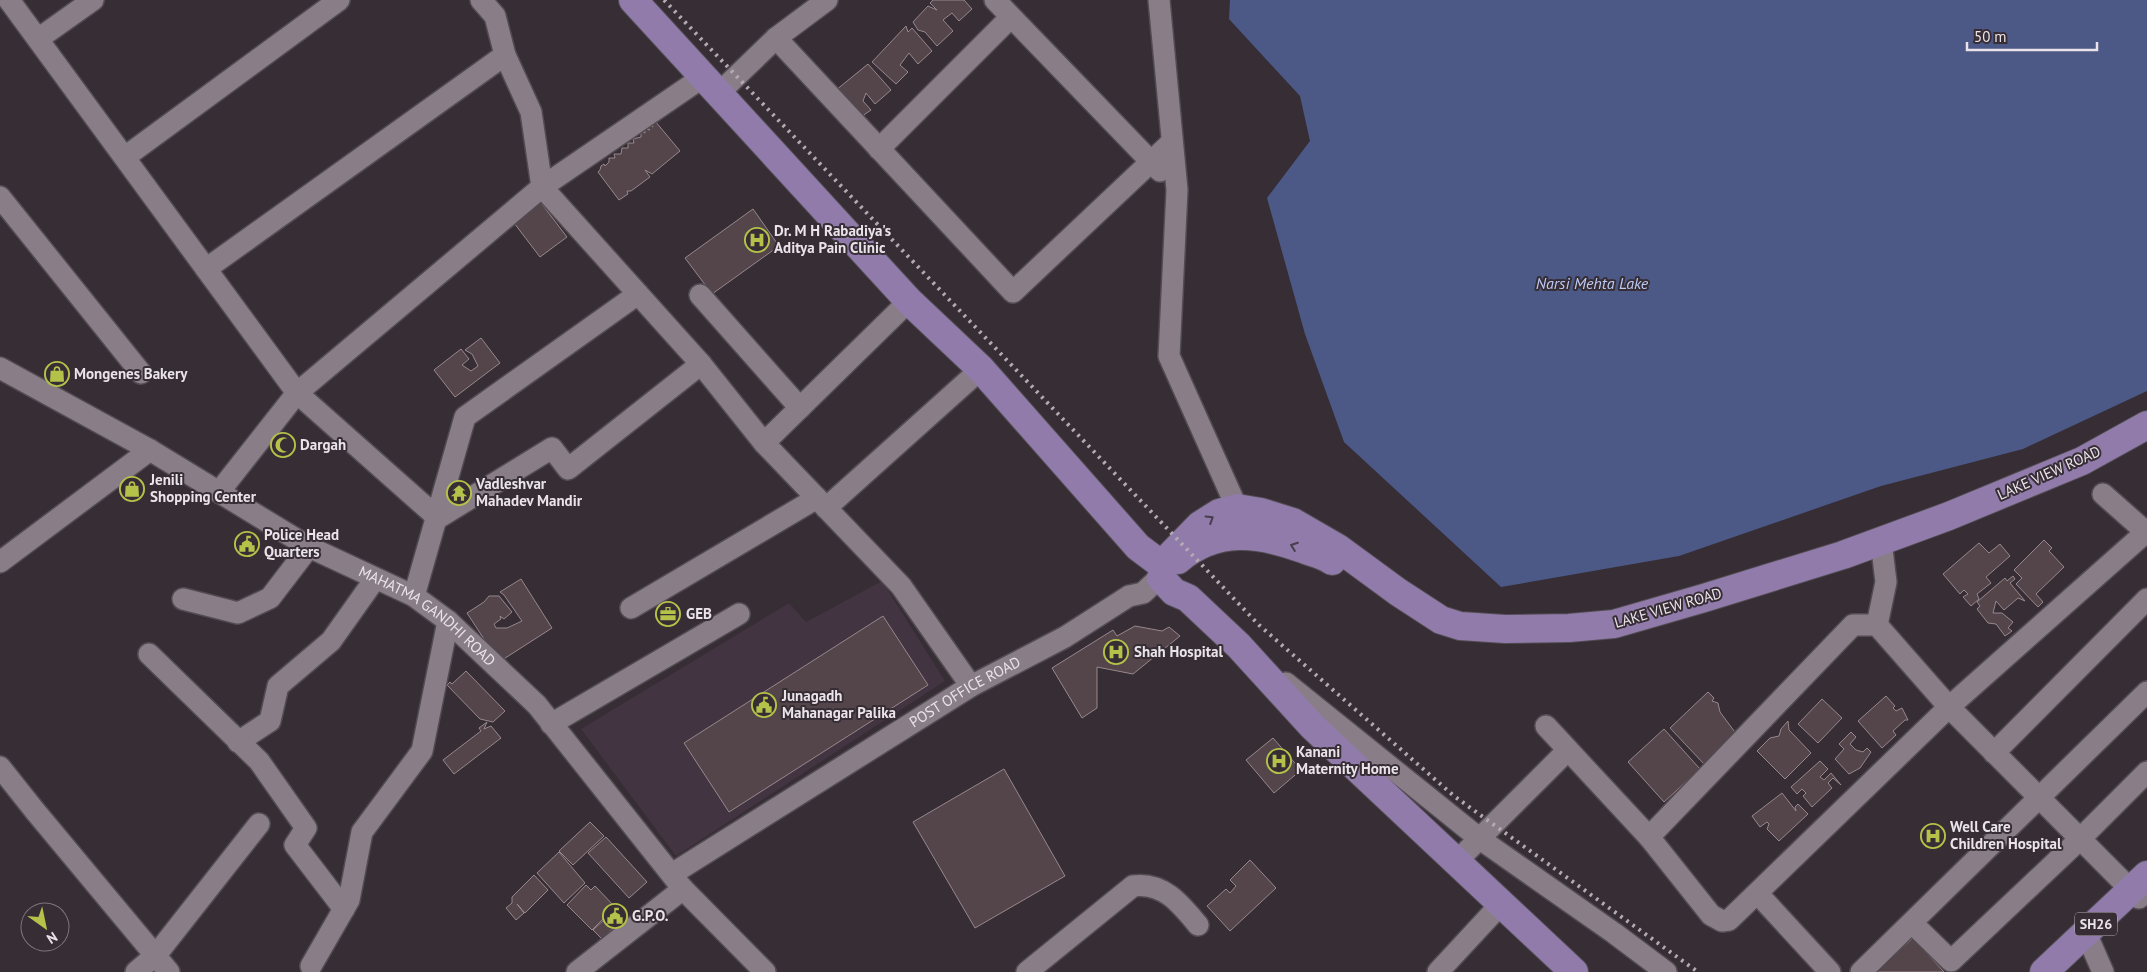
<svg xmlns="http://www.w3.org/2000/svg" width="2147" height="972" font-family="'PT Sans',sans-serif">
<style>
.built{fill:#433441}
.water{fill:#4c5986}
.building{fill:#534549;stroke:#98888d}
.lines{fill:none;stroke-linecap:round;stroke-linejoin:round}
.minor-casing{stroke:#524b52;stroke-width:24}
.major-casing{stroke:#524b52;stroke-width:30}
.minor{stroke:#897e87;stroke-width:21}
.major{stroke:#907baa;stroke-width:28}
.rail{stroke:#b3abb2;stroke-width:4;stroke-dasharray:2.5 5;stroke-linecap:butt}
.oneway{stroke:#483d4c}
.labels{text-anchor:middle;stroke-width:4;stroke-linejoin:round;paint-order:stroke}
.shield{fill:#362d35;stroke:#b4acb3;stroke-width:1}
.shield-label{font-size:14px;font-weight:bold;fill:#eae3e9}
.poi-label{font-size:15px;font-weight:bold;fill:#eae3e9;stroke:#362d35;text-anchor:start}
.street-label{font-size:15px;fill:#eae3e9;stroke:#362d35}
.water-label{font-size:16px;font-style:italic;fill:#bccaf6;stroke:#362d35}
</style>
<rect width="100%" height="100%" fill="#362d35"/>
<polygon class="built" points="882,581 945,681 676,856 581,729 789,603 806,622"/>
<polygon class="water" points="1230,0 2147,0 2147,391 2023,449 1881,486 1679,556 1501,587 1344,442 1305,334 1267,198 1310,141 1300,96 1229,19"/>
<g class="building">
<polygon points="933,0 964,0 972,9 959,21 952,13 943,20 953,31 937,46 925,32 918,30 913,22 928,6 937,10 930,3"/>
<polygon points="906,26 908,32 912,28 932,51 918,64 909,53 900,65 908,72 896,84 872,62"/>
<polygon points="868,64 891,90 875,104 866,93 863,101 871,110 855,121 830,95"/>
<polygon points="655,121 680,151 652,174 645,170 650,177 631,191 627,191 628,194 619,200 598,172 600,170 601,166 604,164 605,166 609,162 609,158 615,158 614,154 621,154 622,148 628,148 628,143 634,143 633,139 641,137 641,131 645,133 645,129 650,130 647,127 650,125 653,127 652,124"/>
<polygon points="538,199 567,237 540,257 511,219"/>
<polygon points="753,209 779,246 712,294 685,258"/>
<polygon points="481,338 500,363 455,397 434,370 461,349 469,359 462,365 471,371 478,366 472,354 465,350"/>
<polygon points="2044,540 2052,548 2049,551 2064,567 2036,594 2043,602 2038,607 2016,584 2022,578 2014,570"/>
<polygon points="1979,543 1989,553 2000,544 2010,556 1986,577 1991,583 1977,594 1979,599 1971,606 1963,597 1968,594 1964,590 1960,594 1943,574"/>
<polygon points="2013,576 2015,579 2010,583 2025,601 2018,598 2004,610 1996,601 1993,613 2002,613 2013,622 2008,628 2012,631 2005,636 1996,624 1988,623 1977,609 1980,606 1977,602 2005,578 2007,581"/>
<polygon points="521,579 552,628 499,662 467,613 484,602 489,596 499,596 512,612 504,619 500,616 501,619 494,624 496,628 507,628 522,621 504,595 500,592"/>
<polygon points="883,616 928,685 729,812 684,743"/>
<polygon points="1135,626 1162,631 1169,627 1180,636 1133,674 1097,667 1097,708 1082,718 1052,668 1113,630 1117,636"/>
<polygon points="466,671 505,711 493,722 480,719 447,685 450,682 452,684"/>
<polygon points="1708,692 1714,698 1712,701 1718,703 1720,712 1740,739 1712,756 1704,764 1670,728"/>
<polygon points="1886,696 1895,706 1893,708 1896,711 1902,708 1908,720 1905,720 1893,731 1896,735 1882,748 1858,721"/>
<polygon points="1822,699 1842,718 1818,743 1798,724"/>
<polygon points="1788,721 1789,730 1811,753 1785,779 1757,751 1770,738 1779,736 1781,729"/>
<polygon points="487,722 484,729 491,726 501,738 454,774 443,760 481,731 479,728"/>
<polygon points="1664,729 1700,769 1664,802 1628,762"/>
<polygon points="1851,732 1856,737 1850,744 1856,750 1863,752 1867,748 1871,752 1860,768 1849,774 1835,759 1844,749 1839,744"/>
<polygon points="1273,738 1301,770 1274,793 1246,760"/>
<polygon points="1820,761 1828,769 1820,777 1824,780 1831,773 1841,785 1833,778 1828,783 1832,788 1812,807 1803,796 1806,793 1802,789 1797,794 1791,787"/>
<polygon points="1004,769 1065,876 975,928 913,822"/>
<polygon points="1782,793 1796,811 1795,807 1798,804 1808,814 1779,841 1767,829 1769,824 1767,822 1760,827 1752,816"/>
<polygon points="590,822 604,836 573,865 559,851"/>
<polygon points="606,837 647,882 629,898 588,853"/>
<polygon points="559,852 585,883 564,903 537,873"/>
<polygon points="1250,860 1276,888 1230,931 1207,906 1226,889 1230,893 1236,886 1230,880"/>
<polygon points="534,875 548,890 525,913 517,904 524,913 516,920 506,908 512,903 512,897"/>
<polygon points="586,885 591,890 595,886 615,907 592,930 567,905"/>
<polygon points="616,909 624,918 602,939 593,930"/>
<polygon points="1913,938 1944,972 1875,972"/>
</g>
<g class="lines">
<defs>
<g id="minor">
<polyline points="9,0 297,393 438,518 552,448 568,469 701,364"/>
<polyline points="481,0 495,16 505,55 531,112 542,187 701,364 764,443 901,586 971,686"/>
<polyline points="995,0 1160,171"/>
<polyline points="1159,0 1177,190 1169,356 1237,508 1241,521"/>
<polyline points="776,38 1013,292 1172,142"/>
<polyline points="38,39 93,0"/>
<polyline points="718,94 776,38 827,0"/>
<polyline points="879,149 1010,18"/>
<polyline points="125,157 339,0"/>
<polyline points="0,197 141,373"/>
<polyline points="206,269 505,55"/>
<polyline points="700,295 800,408"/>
<path id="s1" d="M 0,368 L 150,450 L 309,547 L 414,596 L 448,621 L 537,705 L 683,889 L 765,972"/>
<polyline points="764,443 909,301"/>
<polyline points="219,492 297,393 542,187 703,77"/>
<polyline points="2103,494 2147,533"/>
<polyline points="826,508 981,369"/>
<polyline points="0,562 150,450"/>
<polyline points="414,596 465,417 638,294"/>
<polyline points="183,599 238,613 270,598 309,547"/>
<polyline points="631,608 817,498"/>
<polyline points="1877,625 1886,582 1881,541"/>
<polyline points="149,654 259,761 306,828 295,845 344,909"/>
<polyline points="1286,683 1480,839 1614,933 1666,972"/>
<polyline points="551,724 739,614"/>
<polyline points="1546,726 1649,837"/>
<polyline points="238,742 270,721 278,686 331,641 375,579"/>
<polyline points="1994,753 2147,599"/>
<polyline points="0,767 35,811 169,972"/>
<polyline points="1456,862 1568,750"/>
<path id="s2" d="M 672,874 L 971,686 L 1065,637 L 1129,596 L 1143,593 L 1158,579"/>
<polyline points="1758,894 1830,972"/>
<polyline points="2139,898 1949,707 1877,625 1853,625 1649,837 1711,915 1722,921 1729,920 1949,707 2146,532"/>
<polyline points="1912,923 1951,961 2079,840 2147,772"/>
<polyline points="2086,933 2103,972"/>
<polyline points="311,966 349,900 362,832 422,751 448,621"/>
<polyline points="136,972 156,955 259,824"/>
<polyline points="577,972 683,889"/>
<path d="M 1027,972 L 1133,886 C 1163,882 1180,903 1198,925"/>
<polyline points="1438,972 1501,904"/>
<polyline points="1861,972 2147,692"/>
</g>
<g id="major">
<polyline points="633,0 909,301 981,369 1138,547 1158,562"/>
<path d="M 1178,560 C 1217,527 1259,533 1303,549 C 1313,553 1324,555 1332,561"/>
<polyline points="1163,563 1200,525 1219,513 1237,508 1261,512 1293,522 1338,548 1398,592 1441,620 1460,626 1505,629 1569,628 1614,624 1704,598 1843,555 1949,516 2082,461 2147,425"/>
<polyline points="1161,578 1174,592 1188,598 1239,646 1312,726 1574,972"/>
<polyline points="2044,972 2147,875"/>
</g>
</defs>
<use href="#minor" class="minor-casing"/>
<use href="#major" class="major-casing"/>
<use href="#minor" class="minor"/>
<use href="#major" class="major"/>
<polyline class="rail" points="664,0 1259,625 1454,796 1698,972"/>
</g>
<defs><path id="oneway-chevron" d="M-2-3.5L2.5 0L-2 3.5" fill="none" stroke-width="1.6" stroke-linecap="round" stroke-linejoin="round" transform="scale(1.25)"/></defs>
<g class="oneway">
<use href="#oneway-chevron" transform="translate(1210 519) rotate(-32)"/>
<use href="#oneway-chevron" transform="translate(1294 546) rotate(-160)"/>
</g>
<defs>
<symbol id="hospital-ring" viewBox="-11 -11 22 22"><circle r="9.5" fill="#362d35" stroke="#b5c249" stroke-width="1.5"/><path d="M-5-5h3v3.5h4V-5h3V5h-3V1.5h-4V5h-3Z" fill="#b5c249"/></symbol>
<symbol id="shop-ring" viewBox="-11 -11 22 22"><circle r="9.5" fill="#362d35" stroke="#b5c249" stroke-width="1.5"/><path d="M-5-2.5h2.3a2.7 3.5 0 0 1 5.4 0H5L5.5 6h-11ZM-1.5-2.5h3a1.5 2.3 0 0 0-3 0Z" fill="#b5c249"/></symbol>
<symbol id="mosque-ring" viewBox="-11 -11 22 22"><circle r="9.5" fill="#362d35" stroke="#b5c249" stroke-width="1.5"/><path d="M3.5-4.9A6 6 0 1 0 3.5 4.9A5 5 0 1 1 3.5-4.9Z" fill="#b5c249"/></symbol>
<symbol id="temple-ring" viewBox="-11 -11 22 22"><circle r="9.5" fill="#362d35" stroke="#b5c249" stroke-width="1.5"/><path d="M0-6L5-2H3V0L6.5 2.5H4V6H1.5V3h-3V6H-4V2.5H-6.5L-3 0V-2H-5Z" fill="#b5c249"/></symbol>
<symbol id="civic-ring" viewBox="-11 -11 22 22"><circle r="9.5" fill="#362d35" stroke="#b5c249" stroke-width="1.5"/><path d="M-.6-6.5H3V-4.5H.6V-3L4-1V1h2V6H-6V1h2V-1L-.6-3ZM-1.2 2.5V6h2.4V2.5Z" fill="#b5c249"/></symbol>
<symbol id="office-ring" viewBox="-11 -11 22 22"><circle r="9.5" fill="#362d35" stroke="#b5c249" stroke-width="1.5"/><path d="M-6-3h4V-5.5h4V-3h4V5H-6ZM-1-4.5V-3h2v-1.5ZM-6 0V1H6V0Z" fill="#b5c249"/></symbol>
</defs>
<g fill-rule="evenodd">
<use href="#hospital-ring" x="743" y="226" width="28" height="28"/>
<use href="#shop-ring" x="43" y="360" width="28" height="28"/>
<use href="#mosque-ring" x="269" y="431" width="28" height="28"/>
<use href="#shop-ring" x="118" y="475" width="28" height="28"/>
<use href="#temple-ring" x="445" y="479" width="28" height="28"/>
<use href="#civic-ring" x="233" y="530" width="28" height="28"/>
<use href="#office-ring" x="654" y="600" width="28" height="28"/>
<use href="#hospital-ring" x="1102" y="638" width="28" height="28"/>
<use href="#civic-ring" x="750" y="691" width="28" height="28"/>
<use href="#hospital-ring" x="1265" y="747" width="28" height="28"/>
<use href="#hospital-ring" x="1919" y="822" width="28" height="28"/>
<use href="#civic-ring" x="601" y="902" width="28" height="28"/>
</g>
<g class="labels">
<rect class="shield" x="2075" y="912.5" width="42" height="23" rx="4"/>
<g class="shield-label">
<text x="2096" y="929">SH26</text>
</g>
<g class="poi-label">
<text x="774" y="236">Dr. M H Rabadiya's<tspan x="774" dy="17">Aditya Pain Clinic</tspan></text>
<text x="74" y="379">Mongenes Bakery</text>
<text x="300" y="450">Dargah</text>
<text x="150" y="485">Jenili<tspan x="150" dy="17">Shopping Center</tspan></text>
<text x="476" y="489">Vadleshvar<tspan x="476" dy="17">Mahadev Mandir</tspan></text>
<text x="264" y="540">Police Head<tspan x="264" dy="17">Quarters</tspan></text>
<text x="686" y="619">GEB</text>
<text x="1134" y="657">Shah Hospital</text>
<text x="782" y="701">Junagadh<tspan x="782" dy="17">Mahanagar Palika</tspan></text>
<text x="1296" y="757">Kanani<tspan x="1296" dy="17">Maternity Home</tspan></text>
<text x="1950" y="832">Well Care<tspan x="1950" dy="17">Children Hospital</tspan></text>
<text x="632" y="921">G.P.O.</text>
</g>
<g class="street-label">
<text transform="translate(2049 473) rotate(-24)" y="5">LAKE VIEW ROAD</text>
<text transform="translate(1668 608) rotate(-16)" y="5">LAKE VIEW ROAD</text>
<text dy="5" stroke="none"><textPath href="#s1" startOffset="495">MAHATMA GANDHI ROAD</textPath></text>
<text dy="5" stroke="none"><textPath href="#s2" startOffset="345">POST OFFICE ROAD</textPath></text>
</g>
<g class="water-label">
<text x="1592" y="289">Narsi Mehta Lake</text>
</g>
</g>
<g transform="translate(45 927) rotate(147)"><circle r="24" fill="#362d35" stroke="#7e767d"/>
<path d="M0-4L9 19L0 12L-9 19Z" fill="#b5c249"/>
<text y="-8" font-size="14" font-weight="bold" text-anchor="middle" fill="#eae3e9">N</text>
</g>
<path d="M1967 42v8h130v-8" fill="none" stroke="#eae3e9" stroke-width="2.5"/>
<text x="1974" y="42" font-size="15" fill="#eae3e9" stroke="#362d35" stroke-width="4" paint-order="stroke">50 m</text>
</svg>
